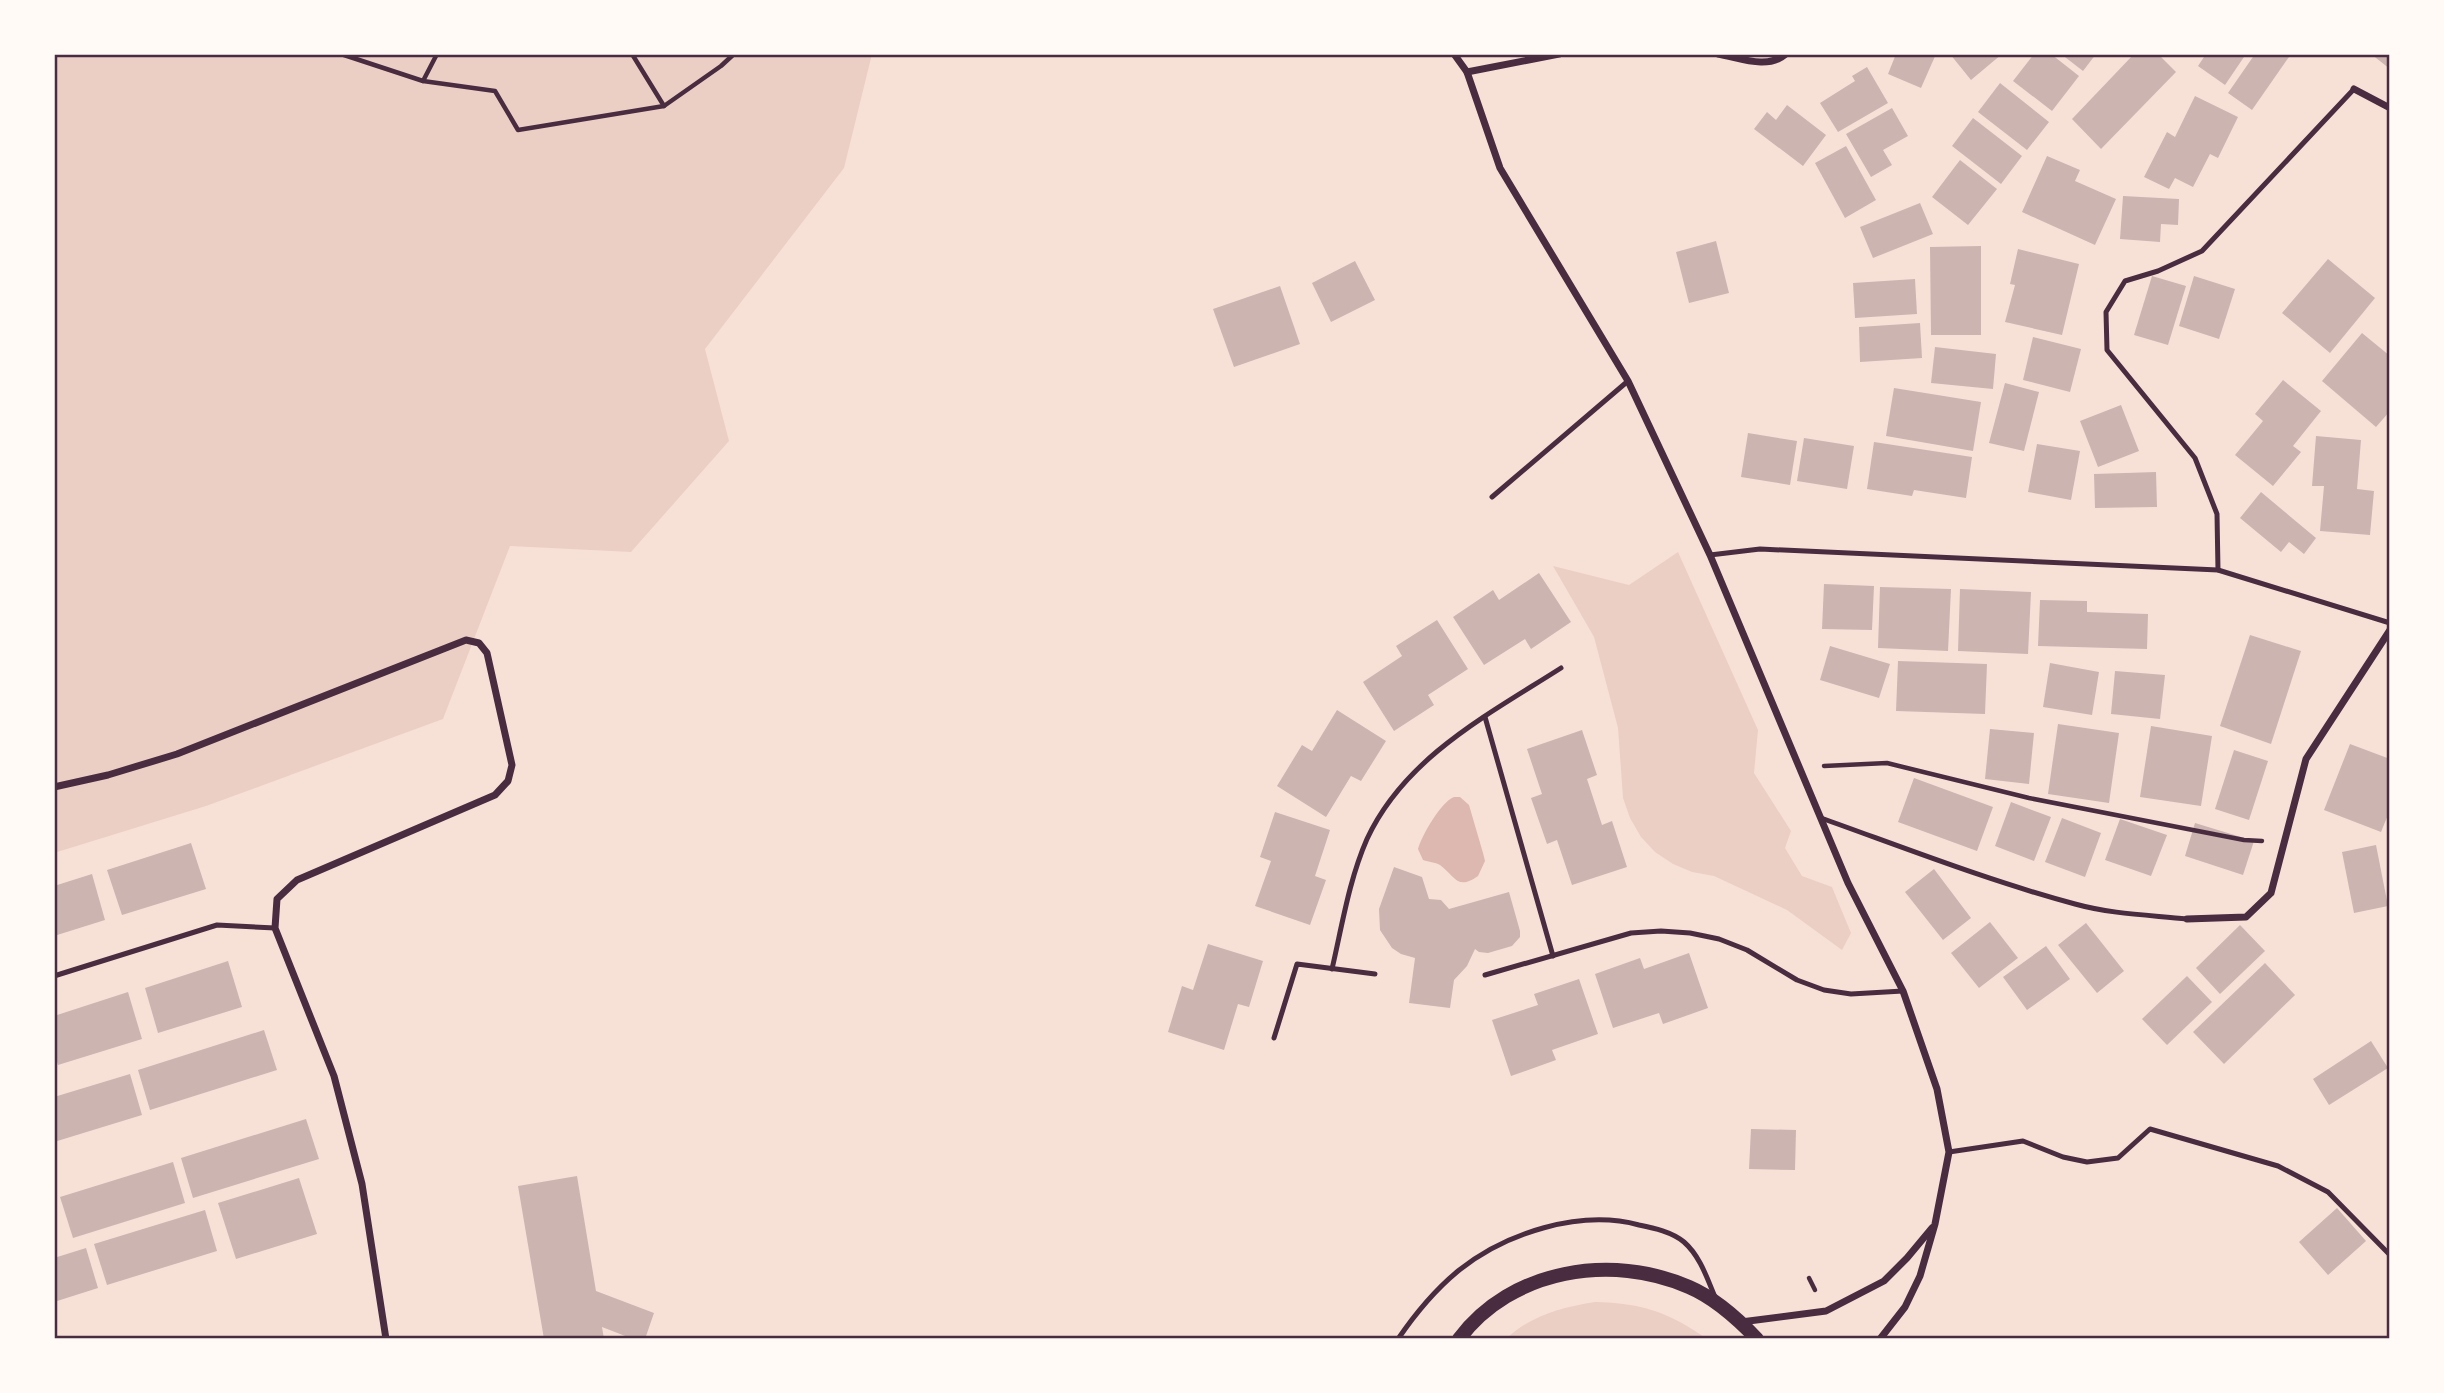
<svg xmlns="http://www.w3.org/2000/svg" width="2444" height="1393" font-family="Jost,sans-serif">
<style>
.green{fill:#ebcfc5}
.water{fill:#dcb8b0}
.building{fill:#ccb4b1}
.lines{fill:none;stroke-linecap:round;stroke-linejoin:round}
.path{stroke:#4a2c40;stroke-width:4.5}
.service{stroke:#4a2c40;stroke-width:5}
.minor{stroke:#4a2c40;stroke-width:7}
.secondary{stroke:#4a2c40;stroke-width:14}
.neatline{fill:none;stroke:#4a2c40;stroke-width:2.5}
</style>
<rect width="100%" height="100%" fill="#f7e1d7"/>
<g class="green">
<polygon points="54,54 872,54 844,168 705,349 729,441 631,552 510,546 443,719 206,806 54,853"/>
<polygon points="1678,552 1758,730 1754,773 1791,831 1785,848 1802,876 1832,887 1851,933 1842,950 1787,910 1714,876 1692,872 1673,864 1655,852 1641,837 1630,818 1623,798 1618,728 1594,637 1553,566 1629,585"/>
<path d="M 1595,1302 C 1641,1303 1669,1312 1707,1339 L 1506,1339 C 1530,1316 1562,1307 1595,1302 Z"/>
</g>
<path class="water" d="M 1454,797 L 1460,797 L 1469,805 L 1483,853 L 1485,861 L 1478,876 C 1457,891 1455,876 1440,865 C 1435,862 1429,862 1423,860 L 1418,849 C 1422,835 1441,802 1454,797 Z"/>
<g class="building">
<polygon points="1896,54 1936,54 1921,88 1888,74"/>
<polygon points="1950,54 2002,54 1971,80"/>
<polygon points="2034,54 2051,54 2079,76 2052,111 2013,81"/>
<polygon points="2061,54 2096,54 2083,71"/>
<polygon points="2134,54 2158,54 2176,72 2101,149 2072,119"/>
<polygon points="2206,54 2246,54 2225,85 2198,66"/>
<polygon points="2255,54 2291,54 2252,110 2228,93"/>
<polygon points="2371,54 2390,54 2390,69"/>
<polygon points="1867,67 1888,103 1838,132 1820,103 1855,81 1852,76"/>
<polygon points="2000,83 2049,122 2027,150 1978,112"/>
<polygon points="2195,96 2238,117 2218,158 2210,154 2193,187 2175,178 2169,189 2144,177 2167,132 2175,137"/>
<polygon points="1787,105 1826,135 1803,166 1754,129 1767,112 1776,120"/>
<polygon points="1892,108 1908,136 1883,150 1892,165 1871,177 1846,134"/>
<polygon points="1973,118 2022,156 2001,184 1952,146"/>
<polygon points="1846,146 1876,200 1845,218 1815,163"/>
<polygon points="2047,156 2080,170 2075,181 2116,199 2095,245 2022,212"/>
<polygon points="1960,160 1997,189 1968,225 1932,197"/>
<polygon points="2123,196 2179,199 2178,225 2161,224 2160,242 2120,239"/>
<polygon points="1920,203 1933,234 1873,258 1860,227"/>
<polygon points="1716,241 1729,293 1689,303 1676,252"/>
<polygon points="1981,246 1981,335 1931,335 1930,247"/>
<polygon points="2018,249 2079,264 2062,335 2005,322 2015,285 2010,284"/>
<polygon points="2328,259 2375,298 2330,353 2282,313"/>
<polygon points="1355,261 1375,300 1331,322 1312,283"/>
<polygon points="2152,276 2186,286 2168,345 2134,335"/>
<polygon points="2194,276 2235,289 2219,339 2179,326"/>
<polygon points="1915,279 1917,314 1855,318 1853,283"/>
<polygon points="1280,286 1300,344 1234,367 1213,309"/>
<polygon points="1920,323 1922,358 1860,362 1859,327"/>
<polygon points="2362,333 2390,356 2390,411 2376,427 2322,381"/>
<polygon points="2033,337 2081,349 2070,392 2023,380"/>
<polygon points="1935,347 1996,354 1993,389 1931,383"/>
<polygon points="2283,380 2321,411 2293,446 2301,452 2273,486 2235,455 2263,421 2255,414"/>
<polygon points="2005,383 2039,392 2024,451 1989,443"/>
<polygon points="1894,388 1981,402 1973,451 1886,436"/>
<polygon points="2121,405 2139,451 2098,467 2080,421"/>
<polygon points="1748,433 1797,441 1790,485 1741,477"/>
<polygon points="2316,436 2361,440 2357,489 2374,491 2370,535 2320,531 2324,486 2312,486"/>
<polygon points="1804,438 1854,446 1847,489 1797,481"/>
<polygon points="1874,442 1972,457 1966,498 1914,490 1912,496 1867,489"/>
<polygon points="2037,444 2080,451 2071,500 2028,492"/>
<polygon points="2156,472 2157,507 2095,508 2094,474"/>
<polygon points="2261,492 2316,538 2304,554 2289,542 2281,552 2240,518"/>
<polygon points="1539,573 1571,622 1531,649 1525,639 1484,665 1453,617 1493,590 1499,600"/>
<polygon points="1824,584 1874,586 1872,630 1822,629"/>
<polygon points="1880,587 1951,589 1948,651 1878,648"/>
<polygon points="1960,589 2031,592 2028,654 1958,651"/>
<polygon points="2040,600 2087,601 2087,612 2148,614 2147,649 2038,646"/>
<polygon points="1437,620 1468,669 1428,695 1434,705 1394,731 1363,682 1402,656 1396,646"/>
<polygon points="2250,635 2301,651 2271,744 2220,726"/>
<polygon points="1830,646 1890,664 1879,698 1820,680"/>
<polygon points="1898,661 1987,664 1985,714 1896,711"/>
<polygon points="2050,663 2099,672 2092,715 2043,707"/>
<polygon points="2115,671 2165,675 2160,719 2111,714"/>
<polygon points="1337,710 1386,741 1361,781 1351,776 1326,817 1277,786 1302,745 1312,751"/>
<polygon points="2058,724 2119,733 2109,803 2048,794"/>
<polygon points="2151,726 2212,736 2201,806 2140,797"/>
<polygon points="1990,729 2034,733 2029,784 1985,779"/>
<polygon points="1582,730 1597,775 1587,779 1602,825 1612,821 1627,867 1572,885 1557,840 1547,844 1531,798 1542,794 1527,749"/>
<polygon points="2350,744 2390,759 2390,810 2381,832 2324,810"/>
<polygon points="2234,750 2268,761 2249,820 2215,809"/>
<polygon points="1914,778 1993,807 1977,851 1898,822"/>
<polygon points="2011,802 2051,817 2034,861 1995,846"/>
<polygon points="1275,812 1330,830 1315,876 1326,880 1310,925 1255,906 1271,861 1260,857"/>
<polygon points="2062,818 2101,833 2085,877 2045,862"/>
<polygon points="2120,819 2167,835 2151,876 2105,860"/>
<polygon points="2195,823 2254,841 2243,875 2185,856"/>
<polygon points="191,843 206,889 122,915 107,870"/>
<polygon points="2376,845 2388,906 2354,913 2342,852"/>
<polygon points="1394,867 1422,877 1429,899 1441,900 1449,909 1509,892 1520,931 1520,937 1512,946 1488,953 1479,952 1475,949 1467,966 1454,980 1450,1008 1409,1003 1415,958 1401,954 1392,948 1380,930 1379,909"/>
<polygon points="1934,869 1971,918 1943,940 1905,892"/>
<polygon points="92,874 105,920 54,936 54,886"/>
<polygon points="1990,922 2018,958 1979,988 1951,953"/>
<polygon points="2086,923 2124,971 2097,993 2058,945"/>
<polygon points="2240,925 2265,951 2220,994 2196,968"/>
<polygon points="1208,944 1263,961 1249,1007 1238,1004 1224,1050 1168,1032 1182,986 1193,990"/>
<polygon points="2046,946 2070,979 2027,1010 2003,977"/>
<polygon points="1689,953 1708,1008 1663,1024 1659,1013 1613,1028 1595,974 1640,958 1644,969"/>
<polygon points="228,961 242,1007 158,1033 145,988"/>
<polygon points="2265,963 2295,995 2224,1064 2193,1032"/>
<polygon points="2187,976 2212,1002 2167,1045 2142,1019"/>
<polygon points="1579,979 1598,1034 1552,1050 1556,1060 1511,1076 1492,1020 1538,1005 1534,994"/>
<polygon points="128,992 142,1039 58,1065 54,1052 54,1016"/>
<polygon points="264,1030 277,1070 150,1110 138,1070"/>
<polygon points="2371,1041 2388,1068 2329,1105 2313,1079"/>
<polygon points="130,1074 142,1115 54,1142 54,1097"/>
<polygon points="306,1119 319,1159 193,1198 181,1158"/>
<polygon points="1751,1129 1796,1130 1795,1170 1749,1169"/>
<polygon points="173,1162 185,1203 73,1238 60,1197"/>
<polygon points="577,1176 596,1291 654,1313 645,1339 633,1339 602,1327 604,1339 544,1339 518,1186"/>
<polygon points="299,1178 317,1234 236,1259 218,1203"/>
<polygon points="2337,1208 2366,1241 2328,1275 2299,1242"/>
<polygon points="205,1210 217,1251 107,1285 94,1244"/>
<polygon points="86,1248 98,1288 54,1302 54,1258"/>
</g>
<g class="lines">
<g class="path">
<polyline points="341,54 423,81 495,91 518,130 664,106 721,66 734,54"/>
<polyline points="632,54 664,106"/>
<polyline points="423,81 437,54"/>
<polyline points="1824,766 1887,763 2029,798 2244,840 2262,841"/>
<polyline points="1809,1278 1815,1290"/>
</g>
<g class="service">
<polyline points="1492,497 1628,381"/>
<polyline points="1710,555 1760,549 2218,570 2390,623"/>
<polyline points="2218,570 2217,514 2195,458 2107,350 2106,312 2125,281 2158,271 2202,251 2354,89"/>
<polyline points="1485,717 1553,956"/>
<path d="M 1821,818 C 1905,848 1989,881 2075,904 C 2111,914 2149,915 2187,919"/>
<path d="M 1332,969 C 1342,926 1349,880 1367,839 C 1405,757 1489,714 1561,668"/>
<polyline points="1485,975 1631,933 1661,931 1690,933 1719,939 1747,950 1797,980 1824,990 1851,994 1903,991"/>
<polyline points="54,976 217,925 275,928"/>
<polyline points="1274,1038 1297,964 1375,974"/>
<polyline points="1949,1152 2023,1141 2063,1157 2087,1162 2118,1158 2150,1129 2278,1166 2328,1192 2390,1255"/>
<path d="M 1398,1339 C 1415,1314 1435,1290 1458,1271 C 1505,1233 1580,1209 1639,1225 C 1654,1228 1672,1232 1684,1242 C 1700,1256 1707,1278 1715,1297"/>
</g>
<g class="minor">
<polyline points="1454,54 1467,72 1500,168 1628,381 1710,555 1848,883 1903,991 1937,1089 1949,1152 1935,1224 1920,1276 1905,1307 1880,1339"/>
<path d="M 1718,54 C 1740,58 1768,70 1786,54"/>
<polyline points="1467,72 1559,54"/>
<polyline points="2354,89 2390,108"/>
<polyline points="54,787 108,775 177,754 466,640 479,643 487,653 512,765 508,781 495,795 297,880 277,899 275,928 334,1076 362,1184 386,1339"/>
<polyline points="2187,919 2246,917 2271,893 2306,759 2390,630"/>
<polyline points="1741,1322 1826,1311 1884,1281 1907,1258 1932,1228"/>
</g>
<path class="secondary" d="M 1459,1339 C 1511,1269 1612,1253 1689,1287 C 1715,1298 1737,1318 1757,1339"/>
</g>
<rect width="2444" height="1393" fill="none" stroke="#fffaf5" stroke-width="112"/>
<rect x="56" y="56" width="2332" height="1281" class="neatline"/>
</svg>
